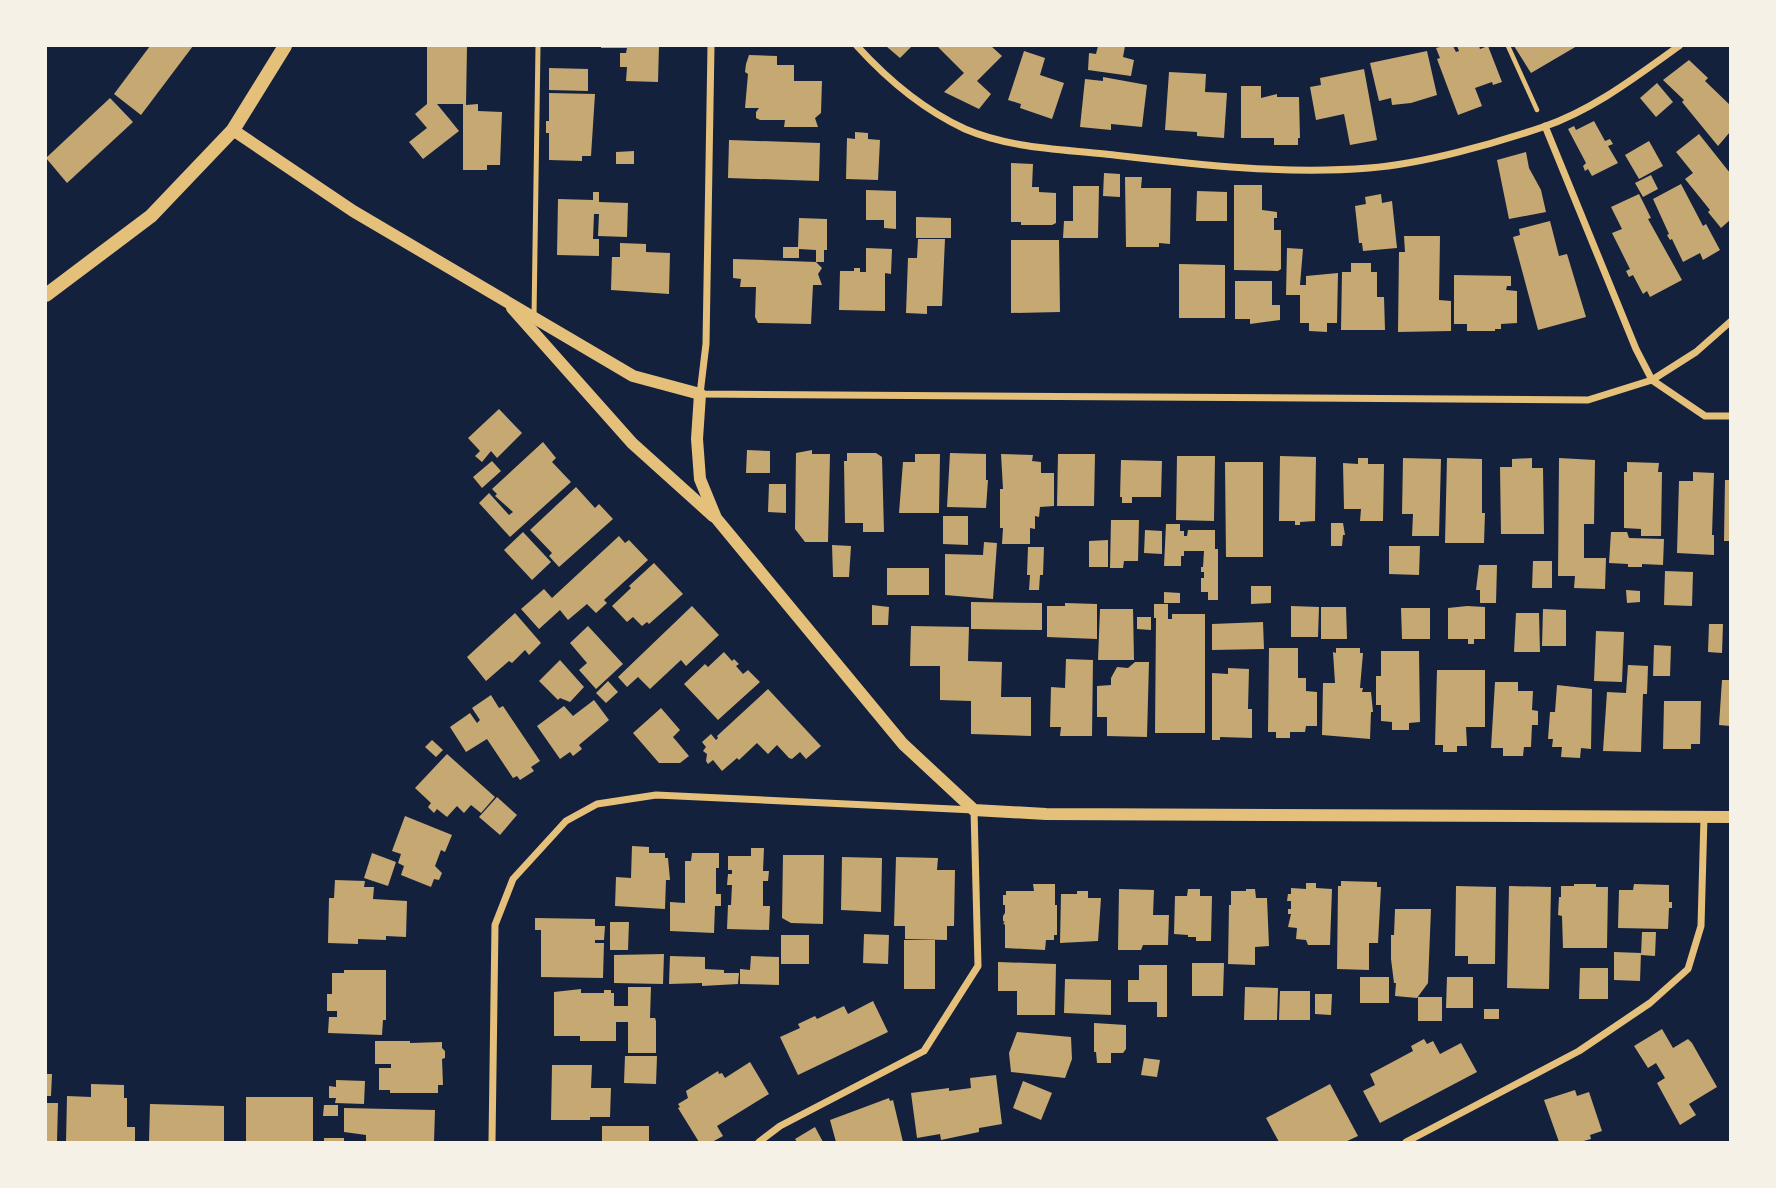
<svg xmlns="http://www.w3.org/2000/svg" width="1776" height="1188" font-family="'Work Sans',sans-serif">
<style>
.building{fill:#c6a872}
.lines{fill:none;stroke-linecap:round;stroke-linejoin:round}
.path{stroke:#e5c07b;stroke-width:4.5}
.service{stroke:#e5c07b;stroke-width:5}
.minor{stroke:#e5c07b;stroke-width:7}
.tertiary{stroke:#e5c07b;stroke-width:12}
.secondary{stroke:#e5c07b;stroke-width:14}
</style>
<rect width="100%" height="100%" fill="#14213d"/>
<g class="building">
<polygon points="150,46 193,46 141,115 114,94"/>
<polygon points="427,46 467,46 466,105 478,104 478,111 502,112 500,165 487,165 487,170 463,170 463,104 437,104 459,131 423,159 409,142 427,128 415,114 427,104"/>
<polygon points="601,46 659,46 658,82 626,81 627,67 620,67 620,53 626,53 627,48 601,48"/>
<polygon points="886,46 912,46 900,58"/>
<polygon points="937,46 991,46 1002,56 977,81 991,94 979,109 944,92 964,73"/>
<polygon points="1098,46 1125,46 1123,57 1134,60 1131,76 1088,70 1089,53 1096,54"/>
<polygon points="1444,46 1453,46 1456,52 1459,51 1457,46 1479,46 1480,49 1488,46 1502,82 1493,85 1492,82 1475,88 1482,106 1458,115 1437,59 1440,58 1436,48"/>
<polygon points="1514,46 1577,46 1531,73"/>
<polygon points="1024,51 1045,58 1040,75 1064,83 1052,119 1020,108 1021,104 1008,100"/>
<polygon points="1427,51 1437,95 1411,103 1392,105 1391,98 1379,101 1370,63"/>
<polygon points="749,55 777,56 777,65 794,65 794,81 822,81 821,113 815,118 818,127 784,127 785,120 760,120 756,118 756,112 759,108 745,108 748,74 745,72 746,64"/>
<polygon points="1689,60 1708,78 1705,81 1730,105 1730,132 1718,146 1682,102 1684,100 1663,80"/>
<polygon points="549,68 588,69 588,91 549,90"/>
<polygon points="1364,69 1377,140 1350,145 1344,114 1316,120 1310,87 1321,85 1320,78"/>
<polygon points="1169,72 1206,74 1205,92 1227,93 1224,138 1197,136 1197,132 1165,130"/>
<polygon points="1103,77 1147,85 1142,127 1111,124 1111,130 1080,127 1085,79 1103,81"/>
<polygon points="1657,83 1673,102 1656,117 1640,98"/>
<polygon points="1241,86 1261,86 1261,98 1277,94 1277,97 1299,97 1300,138 1298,138 1298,145 1274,145 1274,138 1241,138"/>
<polygon points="549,93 595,94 591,156 582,156 582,161 549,160 549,133 546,133 546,121 549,121"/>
<polygon points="110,98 133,122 67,183 46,158"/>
<polygon points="1594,121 1605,141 1610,139 1613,144 1608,146 1618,163 1592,176 1588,169 1585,171 1583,166 1586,163 1568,129 1574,126 1576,130"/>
<polygon points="855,132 868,133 868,139 880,140 878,180 846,179 847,138 855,139"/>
<polygon points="1699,134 1730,173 1730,220 1721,228 1708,212 1710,210 1685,179 1693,173 1676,152"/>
<polygon points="729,140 820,143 819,181 728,178"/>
<polygon points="1649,141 1663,166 1639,179 1625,155"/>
<polygon points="634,151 634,164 616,164 616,152"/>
<polygon points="1526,152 1529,168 1541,190 1546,212 1509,219 1497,160"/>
<polygon points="1011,163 1033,164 1032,187 1039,187 1039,192 1056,193 1056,223 1052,225 1021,225 1021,222 1011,222"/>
<polygon points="1104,173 1120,174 1120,197 1103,196"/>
<polygon points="1651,175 1658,189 1643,197 1635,183"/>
<polygon points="1125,177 1142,177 1141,188 1171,188 1170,244 1159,243 1159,247 1126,247"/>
<polygon points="1681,184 1703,226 1706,224 1720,250 1703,260 1700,253 1683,262 1672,239 1670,240 1667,235 1669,234 1653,199"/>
<polygon points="1234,185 1262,185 1262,210 1277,212 1277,218 1274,218 1274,230 1281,230 1281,269 1278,271 1234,270"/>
<polygon points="1073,186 1099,186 1098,238 1063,238 1064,221 1073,221"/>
<polygon points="866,190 896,191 896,229 884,228 884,220 866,220"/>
<polygon points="1197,191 1227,192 1227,221 1196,221"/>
<polygon points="593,192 599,192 599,202 628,203 627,237 598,236 599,214 594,214 593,239 599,239 599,256 557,255 558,199 593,200"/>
<polygon points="1381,194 1382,203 1392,201 1397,248 1363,251 1362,243 1359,243 1355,206 1366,204 1365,197"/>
<polygon points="1639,194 1651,218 1648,219 1682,280 1650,297 1647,291 1643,294 1633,275 1629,277 1626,271 1630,269 1612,233 1622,229 1611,207"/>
<polygon points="916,217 951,218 951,238 916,238"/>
<polygon points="799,218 827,219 827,250 824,250 824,262 816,262 816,250 799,249 799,258 783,258 783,247 798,247"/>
<polygon points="1550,221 1559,256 1567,254 1586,317 1538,330 1513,237 1520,235 1519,229"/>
<polygon points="1404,236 1440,236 1439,300 1451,301 1451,331 1398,332 1399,252 1405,252"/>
<polygon points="918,239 945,239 942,306 927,306 927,314 906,313 908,258 917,258"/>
<polygon points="1011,240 1059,240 1060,312 1011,313"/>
<polygon points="620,243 646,244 646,252 670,253 669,294 611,290 612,257 620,257"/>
<polygon points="866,248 892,249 891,274 885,273 885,311 839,310 840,271 854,271 854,268 860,268 860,272 866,272"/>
<polygon points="1287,248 1303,249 1300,285 1306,285 1306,276 1338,273 1337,323 1327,323 1327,332 1309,331 1309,323 1300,323 1300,295 1286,295"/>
<polygon points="733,259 816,262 822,268 818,274 822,285 813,285 811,324 758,323 755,317 756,287 740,287 741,279 733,278"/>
<polygon points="1351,263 1371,263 1371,272 1377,272 1377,297 1384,297 1385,330 1341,330 1342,272 1351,272"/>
<polygon points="1179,264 1225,265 1225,318 1179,318"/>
<polygon points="1454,275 1511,276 1511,286 1507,286 1506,290 1517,291 1517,323 1501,324 1501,329 1495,329 1495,331 1467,331 1467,324 1454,324"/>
<polygon points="1235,281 1272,281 1272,305 1280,305 1280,320 1250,324 1250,319 1235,319"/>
<polygon points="499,409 522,433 497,458 491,451 482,462 475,456 480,451 468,438"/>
<polygon points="543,442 556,458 552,462 571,482 510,537 479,503 489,493 509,515 513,512 495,496 497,494 492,489"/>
<polygon points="747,450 770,451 770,473 746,473"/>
<polygon points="812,450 812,454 830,454 828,542 805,542 795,529 796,453"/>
<polygon points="847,453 876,453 882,457 884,532 863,532 863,523 845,523 844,461 847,461"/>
<polygon points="950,453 986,454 986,480 988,480 986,508 947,507"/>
<polygon points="915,454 940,454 939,513 899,513 903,462 915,462"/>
<polygon points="1001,454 1033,455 1032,461 1041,462 1041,473 1054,473 1054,506 1040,507 1039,517 1035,516 1035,529 1030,528 1030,544 1002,544 1003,528 1000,528 1000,489 1003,489"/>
<polygon points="1058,454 1095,454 1094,506 1057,506"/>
<polygon points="1177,456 1215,456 1214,521 1176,520"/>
<polygon points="1280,456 1316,457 1315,521 1300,522 1300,525 1295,525 1295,521 1279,521"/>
<polygon points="1358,458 1368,458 1368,464 1384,464 1383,521 1360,521 1361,509 1344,509 1343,463 1358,464"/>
<polygon points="1403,458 1441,459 1439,536 1412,536 1413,514 1402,514"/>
<polygon points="1447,458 1482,459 1482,513 1485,513 1484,543 1445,543"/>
<polygon points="1532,458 1532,468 1543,468 1544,534 1501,534 1500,467 1512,467 1512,459"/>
<polygon points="1559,458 1595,460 1594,524 1584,524 1584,558 1606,558 1605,589 1574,588 1575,576 1558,576"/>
<polygon points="1121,460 1162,461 1161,497 1132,497 1132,503 1122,503 1122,497 1120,497"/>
<polygon points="492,461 501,471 482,488 473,477"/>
<polygon points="1225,462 1263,462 1263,557 1226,557"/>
<polygon points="1627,462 1659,463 1658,472 1662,472 1661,536 1641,536 1641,529 1624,528 1624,472 1627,472"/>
<polygon points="1693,472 1714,473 1712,535 1714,535 1714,555 1677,553 1679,481 1693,481"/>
<polygon points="1725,480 1730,480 1730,541 1724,541"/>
<polygon points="769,484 786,484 786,513 768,512"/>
<polygon points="576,487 595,508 599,504 613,519 559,567 549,556 552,553 530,530"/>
<polygon points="943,516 968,516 968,545 943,544"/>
<polygon points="1111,520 1139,520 1138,561 1124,561 1123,568 1110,568"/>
<polygon points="1331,523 1343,523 1345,535 1343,535 1342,546 1331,546"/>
<polygon points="1166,524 1180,524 1180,531 1184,531 1184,536 1187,536 1188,530 1215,530 1215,549 1218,549 1218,600 1208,600 1208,592 1201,592 1201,578 1204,578 1204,572 1201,572 1201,567 1203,567 1204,551 1184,551 1184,556 1181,556 1181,566 1164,566"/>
<polygon points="1145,530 1162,531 1162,554 1144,553"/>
<polygon points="523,532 551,562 532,580 504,550"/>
<polygon points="1611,532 1627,532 1629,538 1664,539 1663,565 1642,564 1642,567 1628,567 1628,564 1609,563"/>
<polygon points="619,536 625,543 629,540 648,560 604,600 607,603 596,613 587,604 568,620 560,610 539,629 521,609 544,589 552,598"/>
<polygon points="1108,540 1108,567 1089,567 1089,541"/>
<polygon points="984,542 997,543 993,599 945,595 945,554 983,555"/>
<polygon points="832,545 851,546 849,577 833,577"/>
<polygon points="1389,546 1420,546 1419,575 1389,574"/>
<polygon points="1028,547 1044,547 1043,575 1040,575 1039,590 1029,590 1030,575 1027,575"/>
<polygon points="1533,561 1552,561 1552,588 1532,588"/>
<polygon points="654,563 683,594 649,624 647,622 642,626 633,617 627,622 612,606 631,588 629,586"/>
<polygon points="1479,565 1497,565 1496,603 1480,603 1480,590 1476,590"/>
<rect x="887" y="568" width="42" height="27"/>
<polygon points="1665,571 1693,572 1692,606 1664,605"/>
<polygon points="1251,586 1271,586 1271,603 1251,604"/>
<polygon points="1626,590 1640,591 1640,602 1627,603"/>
<polygon points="1164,592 1180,593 1180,603 1164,603"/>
<polygon points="971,602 1042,603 1042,630 971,629"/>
<polygon points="1065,603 1097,604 1097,639 1047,637 1047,606 1065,606"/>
<polygon points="1154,604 1168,604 1168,619 1172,619 1172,614 1205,614 1205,733 1155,733 1156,618 1154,618"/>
<polygon points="872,605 889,607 888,625 872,625"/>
<polygon points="692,606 719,635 686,666 681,660 650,689 638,677 627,687 618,677"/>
<polygon points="1291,606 1319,607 1318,637 1291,637"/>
<polygon points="1467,606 1485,607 1485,639 1474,639 1474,644 1468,644 1468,639 1448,639 1448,608"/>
<polygon points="1321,607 1346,607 1347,639 1321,639"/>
<polygon points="1401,608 1430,608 1430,639 1402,639"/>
<polygon points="1100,609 1133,609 1134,660 1098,660"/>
<polygon points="1543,609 1566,610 1566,646 1542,646"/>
<polygon points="515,613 541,643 529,655 525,650 512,663 509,661 486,681 467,657"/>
<polygon points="1516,613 1539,613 1540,652 1514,652"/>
<polygon points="1137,617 1151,617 1151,630 1137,629"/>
<polygon points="1263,622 1264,649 1212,650 1212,624"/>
<polygon points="1709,624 1723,624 1722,653 1708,652"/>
<polygon points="588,626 623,664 596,689 579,670 587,663 570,643"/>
<polygon points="911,626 969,627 968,661 1002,662 1001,697 1031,697 1031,736 971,734 971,701 940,700 940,666 910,666"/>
<polygon points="1596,631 1624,632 1622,682 1594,681"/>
<polygon points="1654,645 1671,646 1670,676 1653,676"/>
<polygon points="1269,648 1298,648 1298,678 1306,678 1306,691 1317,692 1317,726 1306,726 1305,732 1290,732 1290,738 1276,738 1276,732 1268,732"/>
<polygon points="1336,648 1360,648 1360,653 1363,653 1360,688 1363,688 1362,692 1371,692 1373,712 1371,712 1370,739 1322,735 1323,683 1335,683 1333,652 1336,653"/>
<polygon points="1381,651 1419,651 1420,722 1409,723 1409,730 1392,730 1392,722 1381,721 1381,705 1376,705 1376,676 1381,676"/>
<polygon points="724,652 732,661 734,659 739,664 736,666 743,674 748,670 760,682 718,720 684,684 705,664 708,667"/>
<polygon points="1066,659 1093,660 1092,736 1060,736 1061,727 1050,727 1051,687 1065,688"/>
<polygon points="560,660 584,687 570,702 560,698 558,700 539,681"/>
<polygon points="1135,662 1149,662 1147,737 1107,736 1107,717 1097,717 1097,686 1111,685 1111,678 1117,667 1128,668"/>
<polygon points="1628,665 1648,666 1647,694 1643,694 1641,752 1603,751 1607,692 1626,693"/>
<polygon points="1228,668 1249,669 1248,709 1252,709 1252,738 1220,737 1220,740 1212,740 1212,673 1228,674"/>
<polygon points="1437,670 1485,670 1485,727 1466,727 1467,746 1457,746 1457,752 1443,752 1443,745 1435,745"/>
<polygon points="1722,680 1730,680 1730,726 1719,725"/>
<polygon points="608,681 618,692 606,703 596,693"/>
<polygon points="1495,682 1518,682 1518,691 1533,691 1532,710 1538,711 1538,725 1532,725 1531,747 1524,747 1523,756 1503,756 1503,748 1491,748"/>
<polygon points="1557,685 1592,689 1591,749 1581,748 1580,758 1561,757 1562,747 1552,747 1553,739 1548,739 1550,712 1555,712"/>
<polygon points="768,689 821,746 806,759 800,752 792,759 789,758 777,745 768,754 757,743 739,760 737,758 722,771 713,760 708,764 706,761 707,754 703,751 706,747 702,742 711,734 716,740 718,738 717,736"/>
<polygon points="491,695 499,708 503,706 540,761 531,767 534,771 520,780 517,776 513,778 487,739 466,752 450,727 470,713 477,723 480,720 472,708"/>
<polygon points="594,700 609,720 579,745 582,749 573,756 570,752 560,759 537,726 564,706 573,716"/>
<polygon points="1664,701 1701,701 1700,744 1691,744 1691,749 1663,749"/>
<polygon points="661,708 680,730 673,737 689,756 680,763 659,763 633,733"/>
<polygon points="432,740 443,750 436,757 425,747"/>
<polygon points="447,754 495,797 481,813 471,805 464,813 457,806 447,817 437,809 434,813 428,807 431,803 415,788"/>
<polygon points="497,797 517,815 500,835 479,817"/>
<polygon points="405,816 452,835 445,852 441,850 435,866 442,873 439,880 434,879 431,887 401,875 404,866 398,863 401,854 392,851"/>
<polygon points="632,846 649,847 649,853 665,853 665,858 668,858 670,880 666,880 665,909 615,906 616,877 631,878"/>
<polygon points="751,848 764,848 763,871 769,871 768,881 763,881 763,906 770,906 769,930 727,929 728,905 731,905 732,885 727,885 728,874 732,874 732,870 728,870 728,856 751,856"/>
<polygon points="372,853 396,862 388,886 364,878"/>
<polygon points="692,853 719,853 719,868 716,868 716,894 721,894 721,906 715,906 714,933 670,931 670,902 685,903 685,861 691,861"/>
<polygon points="783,855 824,855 823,924 791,923 782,918"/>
<polygon points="842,857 882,858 881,912 841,910"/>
<polygon points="896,857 938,858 937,870 955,870 954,926 947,926 947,940 905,939 905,926 894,926"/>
<polygon points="335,880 365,881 364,887 374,887 373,899 407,901 406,937 386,936 386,940 358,939 358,944 328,943 329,898 334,898"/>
<polygon points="1341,881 1377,882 1377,887 1381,887 1378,943 1369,943 1369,970 1337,969 1338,886 1341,886"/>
<polygon points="1306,883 1316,883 1316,888 1332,889 1330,945 1308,945 1306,940 1296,939 1297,928 1288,927 1291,914 1288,914 1288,909 1291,909 1291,901 1287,901 1288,894 1291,894 1291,888 1306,889"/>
<polygon points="1033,884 1055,884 1055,905 1057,905 1057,935 1054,935 1054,940 1046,940 1045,950 1005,948 1005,925 1003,923 1005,922 1003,921 1003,916 1005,913 1005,905 1003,905 1003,895 1006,895 1006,891 1034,891"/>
<polygon points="1574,884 1596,884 1596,887 1608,887 1607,948 1563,948 1562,916 1558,915 1559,897 1561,897 1561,886 1574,886"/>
<polygon points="1634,884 1669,885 1669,902 1672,902 1672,908 1669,908 1668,929 1618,928 1619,890 1633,890"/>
<polygon points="1456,886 1496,887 1495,964 1468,964 1468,956 1455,956"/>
<polygon points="1509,886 1551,887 1549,989 1507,988"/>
<polygon points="1119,889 1154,890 1153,915 1169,915 1168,945 1143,945 1141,950 1118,950"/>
<polygon points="1188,889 1200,889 1200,896 1212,896 1211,941 1196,941 1196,937 1188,937 1188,935 1174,934 1175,896 1187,896"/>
<polygon points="1246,889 1255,889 1256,898 1267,898 1269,946 1255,947 1255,965 1228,964 1229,905 1231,905 1231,891 1246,891"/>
<polygon points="1077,891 1088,891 1088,898 1101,898 1098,941 1060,943 1061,894 1077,894"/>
<polygon points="1395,909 1431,909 1428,983 1417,998 1395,996 1396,983 1394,983 1391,959 1391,935 1394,935"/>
<polygon points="535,918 595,919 595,926 605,926 604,940 595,940 595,943 604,943 603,978 541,977 541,930 535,930"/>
<polygon points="610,922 629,922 628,950 610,950"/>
<polygon points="1642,932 1656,932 1655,956 1641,955"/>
<polygon points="864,934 889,935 888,964 863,963"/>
<rect x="781" y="935" width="28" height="29"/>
<rect x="904" y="940" width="31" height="49"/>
<polygon points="1614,952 1641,953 1640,981 1614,980"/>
<polygon points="664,954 663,984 614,983 614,955"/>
<polygon points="670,956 705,957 705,969 724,970 724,973 739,973 738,984 702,986 702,983 669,984"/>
<polygon points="751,956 779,957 779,985 740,984 740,969 750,970"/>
<polygon points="998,962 1056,964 1055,1015 1017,1015 1017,991 998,991"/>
<polygon points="1192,963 1224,963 1223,996 1192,996"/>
<polygon points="1139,965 1167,965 1167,1017 1157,1017 1157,1002 1128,1002 1128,980 1139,980"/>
<polygon points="1580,968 1608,968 1608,999 1579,999"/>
<polygon points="344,970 386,970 386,1020 383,1020 382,1035 328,1033 329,1017 337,1017 337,1011 327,1011 327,994 332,994 332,973 344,973"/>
<rect x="1360" y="977" width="29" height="26"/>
<polygon points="1447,977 1473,977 1473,1008 1446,1008"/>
<polygon points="1065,979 1111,980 1111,1015 1064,1013"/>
<polygon points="628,987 651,987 650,1018 655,1018 656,1021 656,1053 628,1053 628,1022 616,1022 616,1041 580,1041 580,1036 554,1036 554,992 581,989 581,993 604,993 604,990 611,990 611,993 614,993 614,1006 628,1006"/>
<polygon points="1245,987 1278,988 1277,1020 1244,1020"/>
<polygon points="1280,991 1310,991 1310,1020 1279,1020"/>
<polygon points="1315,994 1332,994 1331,1015 1315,1014"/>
<rect x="1418" y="997" width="24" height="24"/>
<polygon points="873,1001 888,1032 798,1075 780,1037 800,1028 798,1024 815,1016 817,1019 844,1006 848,1014"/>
<rect x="1484" y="1009" width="15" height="10"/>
<polygon points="1094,1023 1126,1025 1126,1049 1123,1053 1111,1053 1111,1063 1097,1063 1096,1052 1094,1052"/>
<polygon points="1662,1029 1673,1048 1688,1039 1692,1043 1717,1087 1689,1104 1696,1115 1680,1125 1657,1083 1665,1078 1656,1063 1648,1068 1634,1046"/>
<polygon points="1017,1032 1071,1037 1072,1059 1065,1078 1011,1072 1009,1053"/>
<polygon points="1424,1039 1427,1044 1433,1041 1440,1054 1461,1043 1477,1072 1380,1123 1363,1091 1375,1085 1370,1074 1413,1051 1411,1046"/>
<polygon points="375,1041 410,1041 410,1043 442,1042 442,1048 445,1051 445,1058 442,1059 443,1085 438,1085 438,1093 390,1093 390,1090 379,1090 379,1068 391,1068 391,1064 375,1064"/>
<polygon points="625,1056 657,1056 656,1084 624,1083"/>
<polygon points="1144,1058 1160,1060 1157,1077 1141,1075"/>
<polygon points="750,1062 769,1094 717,1126 723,1136 712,1142 699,1142 678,1108 680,1107 678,1104 688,1098 686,1091 718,1071 719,1074 722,1073 725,1078"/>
<polygon points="552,1065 592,1065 591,1088 611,1088 610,1117 590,1117 590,1120 551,1120"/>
<polygon points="46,1074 52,1074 51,1096 46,1096"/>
<polygon points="996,1075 1002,1124 979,1128 979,1132 941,1140 940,1134 917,1138 911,1093 949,1088 949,1091 971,1088 970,1078"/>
<polygon points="336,1080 365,1081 364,1104 335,1103 336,1098 329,1098 329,1086 336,1087"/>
<polygon points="1023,1081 1052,1093 1041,1120 1013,1108"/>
<polygon points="91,1084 124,1085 124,1098 127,1098 127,1127 135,1127 135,1142 66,1142 67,1096 91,1097"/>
<polygon points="1330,1084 1358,1136 1345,1142 1279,1142 1266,1118"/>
<polygon points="1575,1090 1577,1096 1589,1092 1602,1131 1590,1135 1591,1139 1580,1142 1559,1142 1544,1100"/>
<rect x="246" y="1097" width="67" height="45"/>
<polygon points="889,1098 890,1101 893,1100 903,1142 836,1142 830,1120"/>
<polygon points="46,1103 58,1103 57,1142 46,1142"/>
<polygon points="150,1104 224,1106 224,1142 149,1142"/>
<polygon points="324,1105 338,1105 338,1116 323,1116"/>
<polygon points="344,1108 435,1110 434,1142 366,1142 366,1135 344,1132"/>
<rect x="602" y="1126" width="47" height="16"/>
<polygon points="815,1127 823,1142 797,1142 795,1139"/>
<rect x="324" y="1138" width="20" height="4"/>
</g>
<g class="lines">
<polyline class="path" points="1508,46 1537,110"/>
<polyline class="service" points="534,317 538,46"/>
<g class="minor">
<polyline points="711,46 706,344 700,394 1588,400 1652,380 1696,352 1730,322"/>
<path d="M 857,46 C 887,79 924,110 965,129 C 1009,148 1059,149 1105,154 C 1192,164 1281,175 1369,168 C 1422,164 1493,144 1543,127 C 1593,110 1637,76 1679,46"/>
<polyline points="1545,126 1636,349 1652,380 1705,416 1730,416"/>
<polyline points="492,1142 495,925 513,879 566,821 597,804 656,795 974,810 978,966 924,1051 780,1126 759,1142"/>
<polyline points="1406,1142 1579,1051 1650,1003 1688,969 1701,926 1704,817"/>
</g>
<g class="tertiary">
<polyline points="233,130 353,211 633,376 700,394 697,439 700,479 716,518 903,744 974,810 1046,814 1730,817"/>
<polyline points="512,308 632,443 713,516"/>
</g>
<polyline class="secondary" points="46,295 151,216 233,130 285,46"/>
</g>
<rect width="1776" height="1188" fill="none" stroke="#f6f1e7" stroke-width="94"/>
</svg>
